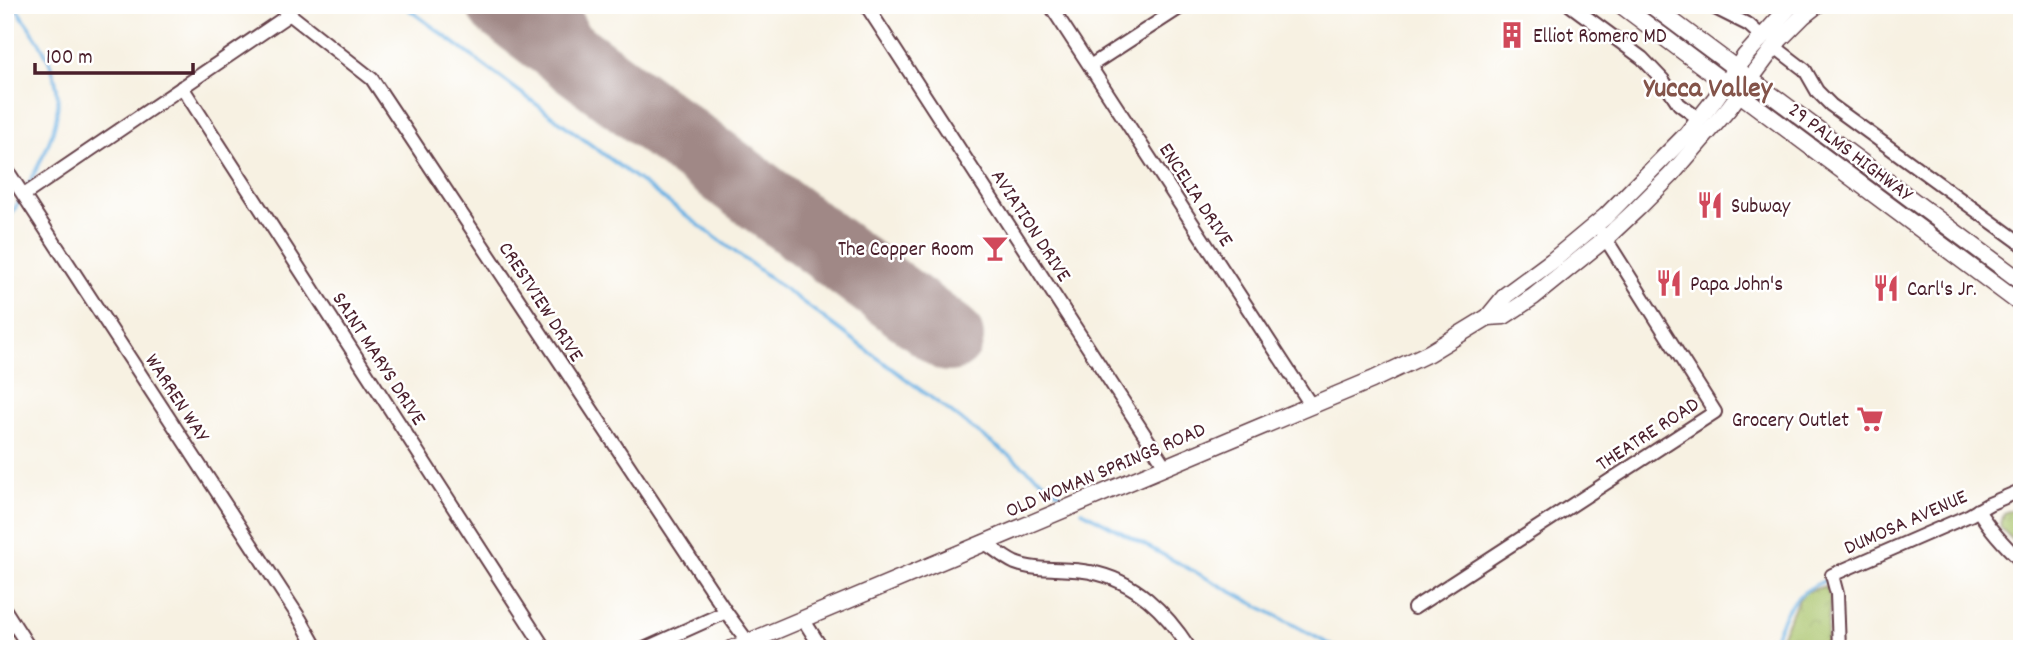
<svg xmlns="http://www.w3.org/2000/svg" width="2027" height="654" font-family="Dekko,sans-serif">
<style>
.grass{fill:url(#grass-tufts);stroke:#78704a;stroke-width:2}
.park{fill:url(#park-crowns);stroke:#78704a;stroke-width:2}
.lines{fill:none;stroke-linecap:round;stroke-linejoin:round}
.stream{stroke:#6db2e3;stroke-width:3.5}
.taxiway{stroke:#a08886;stroke-width:28}
.runway{stroke:#a08886;stroke-width:70}
.minor-casing{stroke:#643e46;stroke-width:16}
.major-casing{stroke:#643e46;stroke-width:19}
.minor{stroke:#fff;stroke-width:12}
.major{stroke:#fff;stroke-width:16}
.labels{text-anchor:middle;stroke-width:5;stroke-linejoin:round;paint-order:stroke}
.poi-label{font-size:21px;fill:#4a1f2b;stroke:#fff;text-anchor:start}
.street-label{font-size:21px;fill:#4a1f2b;stroke:#fff}
.district-label{font-size:28px;font-weight:bold;fill:#84544a;stroke:#fff}
</style>
<defs>
<pattern id="grass-tufts" width="24" height="20" patternUnits="userSpaceOnUse" patternTransform="scale(1.75)"><rect width="24" height="20" fill="#a7c268"/><path d="M3 7l-1-3M5 7V3M7 7l1-3M15 17l-1-3M17 17v-4M19 17l1-3" fill="none" stroke="#91a65a"/></pattern>
<pattern id="park-crowns" width="20" height="18" patternUnits="userSpaceOnUse" patternTransform="scale(1.75)"><rect width="20" height="18" fill="#a7c268"/><path d="M2 6a3 3 0 1 1 6 0M12 15a3 3 0 1 1 6 0" fill="none" stroke="#91a65a"/></pattern>
</defs>
<rect width="100%" height="100%" fill="#fff"/>
<filter id="ink" filterUnits="userSpaceOnUse"><feTurbulence type="fractalNoise" baseFrequency=".0143" numOctaves="2"/><feDisplacementMap in="SourceGraphic" scale="14" xChannelSelector="R" yChannelSelector="G"/><feConvolveMatrix kernelMatrix="1 2 1 2 8 2 1 2 1" color-interpolation-filters="sRGB"/></filter>
<filter id="wash" filterUnits="userSpaceOnUse"><feTurbulence type="fractalNoise" baseFrequency=".00686" numOctaves="4" result="noise"/><feDisplacementMap in="SourceGraphic" scale="28" xChannelSelector="R" yChannelSelector="G"/><feGaussianBlur stdDeviation="1.57" result="paint"/><feColorMatrix in="noise" values="0 0 0 0 0 0 0 0 0 0 0 0 0 0 0 0 0 1.4 0 .05"/><feComposite in="paint" operator="in"/></filter>
<g filter="url(#wash)">
<rect width="100%" height="100%" fill="#f7f1e2"/>
<polygon class="grass" points="2022,505 2022,550 2000,527 2004,513"/>
<polygon class="park" points="1826,586 1830,599 1826,649 1775,649 1798,600 1805,592"/>
<g class="lines">
<g class="stream">
<path d="M 14,5 C 22,17 31,29 39,42 C 73,97 56,133 28,185"/>
<polyline points="403,5 1066,498"/>
<polyline points="5,226 19,201"/>
<polyline points="1082,511 1338,649"/>
<path d="M 1770,649 C 1786,612 1787,597 1826,580"/>
</g>
<polyline class="taxiway" points="561,5 573,27 575,39 566,52"/>
<polyline class="runway" points="502,5 949,337"/>
</g>
</g>
<g filter="url(#ink)">
<g class="lines">
<defs>
<g id="minor">
<polyline points="278,5 372,79 726,612 748,642"/>
<polyline points="866,5 1165,466"/>
<polyline points="1050,5 1311,405"/>
<polyline points="1570,5 1642,58 1663,80 1679,104 1699,119"/>
<polyline points="1709,5 1749,25 1761,36"/>
<polyline points="1775,47 1805,70 1817,91 1831,105 2022,244"/>
<polyline points="1090,66 1184,5"/>
<polyline points="182,87 545,649"/>
<polyline points="5,167 300,619 317,649"/>
<polyline points="24,195 290,14"/>
<path d="M 1978,510 C 1990,530 2005,546 2022,562"/>
<path d="M 984,542 C 994,549 1004,558 1015,563 C 1038,572 1066,567 1090,572 C 1135,580 1166,612 1190,649"/>
<polyline points="1414,608 1715,412 1602,233"/>
<polyline points="5,610 30,649"/>
<polyline points="803,619 822,649"/>
<polyline points="644,649 726,612"/>
<polyline points="1839,649 1837,594 1832,575 1970,515 1989,504 2022,490"/>
</g>
<g id="major">
<polyline points="1621,5 2022,305"/>
<polyline points="1651,5 2022,282"/>
<polyline points="1488,317 1504,316 1533,297 1606,238 1638,208 1671,175 1728,109 1780,39 1803,16 1817,5"/>
<polyline points="732,649 1372,380 1429,353 1488,317 1506,295 1552,261 1606,216 1687,134 1715,99 1745,56 1791,5"/>
</g>
</defs>
<use href="#minor" class="minor-casing"/>
<use href="#major" class="major-casing"/>
<use href="#minor" class="minor"/>
<use href="#major" class="major"/>
</g>
</g>
<defs>
<symbol id="building-bare" viewBox="-9 -9 18 18"><path d="M-4-6H4V6H1V3H-1V6H-4ZM-2.5-4.3h1.7v1.8h-1.7ZM.8-4.3h1.7v1.8H.8ZM-2.5-1h1.7V.8h-1.7ZM.8-1h1.7V.8H.8Z" fill="#d1495b" stroke="#fff" stroke-width="2.5" paint-order="stroke"/></symbol>
<symbol id="restaurant-bare" viewBox="-9 -9 18 18"><path d="M-5-6h1v4h1v-4h1v4h1v-4h1v5L-1.5 .5V6h-2V.5L-5-1ZM5-6V6H3V1.5H1.5Q1.5-4 5-6Z" fill="#d1495b" stroke="#fff" stroke-width="2.5" paint-order="stroke"/></symbol>
<symbol id="bar-bare" viewBox="-9 -9 18 18"><path d="M-6-5H6L.8 .8V4.5H3.5V6h-7V4.5H-.8V.8Z" fill="#d1495b" stroke="#fff" stroke-width="2.5" paint-order="stroke"/></symbol>
<symbol id="supermarket-bare" viewBox="-9 -9 18 18"><path d="M-6-5.5h2.5l.6 2H6L4.5 2H-2.5L-4.4-4H-6ZM-1.5 3.2a1.3 1.3 0 1 0 .1 0ZM3 3.2a1.3 1.3 0 1 0 .1 0Z" fill="#d1495b" stroke="#fff" stroke-width="2.5" paint-order="stroke"/></symbol>
</defs>
<g fill-rule="evenodd">
<use href="#building-bare" x="1493" y="16" width="38" height="38"/>
<use href="#restaurant-bare" x="1691" y="186" width="38" height="38"/>
<use href="#bar-bare" x="976" y="229" width="38" height="38"/>
<use href="#restaurant-bare" x="1650" y="264" width="38" height="38"/>
<use href="#restaurant-bare" x="1867" y="269" width="38" height="38"/>
<use href="#supermarket-bare" x="1851" y="400" width="38" height="38"/>
</g>
<g class="labels">
<g class="poi-label">
<text x="1533" y="42">Elliot Romero MD</text>
<text x="1731" y="212">Subway</text>
<text x="974" y="255" text-anchor="end">The Copper Room</text>
<text x="1690" y="290">Papa John's</text>
<text x="1907" y="295">Carl's Jr.</text>
<text x="1849" y="426" text-anchor="end">Grocery Outlet</text>
</g>
<g class="street-label">
<text transform="translate(1851 151) rotate(37)" y="7">29 PALMS HIGHWAY</text>
<text transform="translate(1197 194) rotate(57)" y="7">ENCELIA DRIVE</text>
<text transform="translate(1032 225) rotate(57)" y="7">AVIATION DRIVE</text>
<text transform="translate(542 301) rotate(57)" y="7">CRESTVIEW DRIVE</text>
<text transform="translate(380 358) rotate(57)" y="7">SAINT MARYS DRIVE</text>
<text transform="translate(178 397) rotate(57)" y="7">WARREN WAY</text>
<text transform="translate(1647 433) rotate(-33)" y="7">THEATRE ROAD</text>
<text transform="translate(1105 469) rotate(-23)" y="7">OLD WOMAN SPRINGS ROAD</text>
<text transform="translate(1905 521) rotate(-24)" y="7">DUMOSA AVENUE</text>
</g>
<g class="district-label">
<text x="1708" y="96">Yucca Valley</text>
</g>
</g>
<rect width="2027" height="654" fill="none" stroke="#fff" stroke-width="28"/>
<path d="M35 63v10h158v-10" fill="none" stroke="#4a1f2b" stroke-width="3.5"/>
<text x="46" y="63" font-size="21" fill="#4a1f2b" stroke="#ffffff" stroke-width="5" paint-order="stroke">100 m</text>
</svg>
